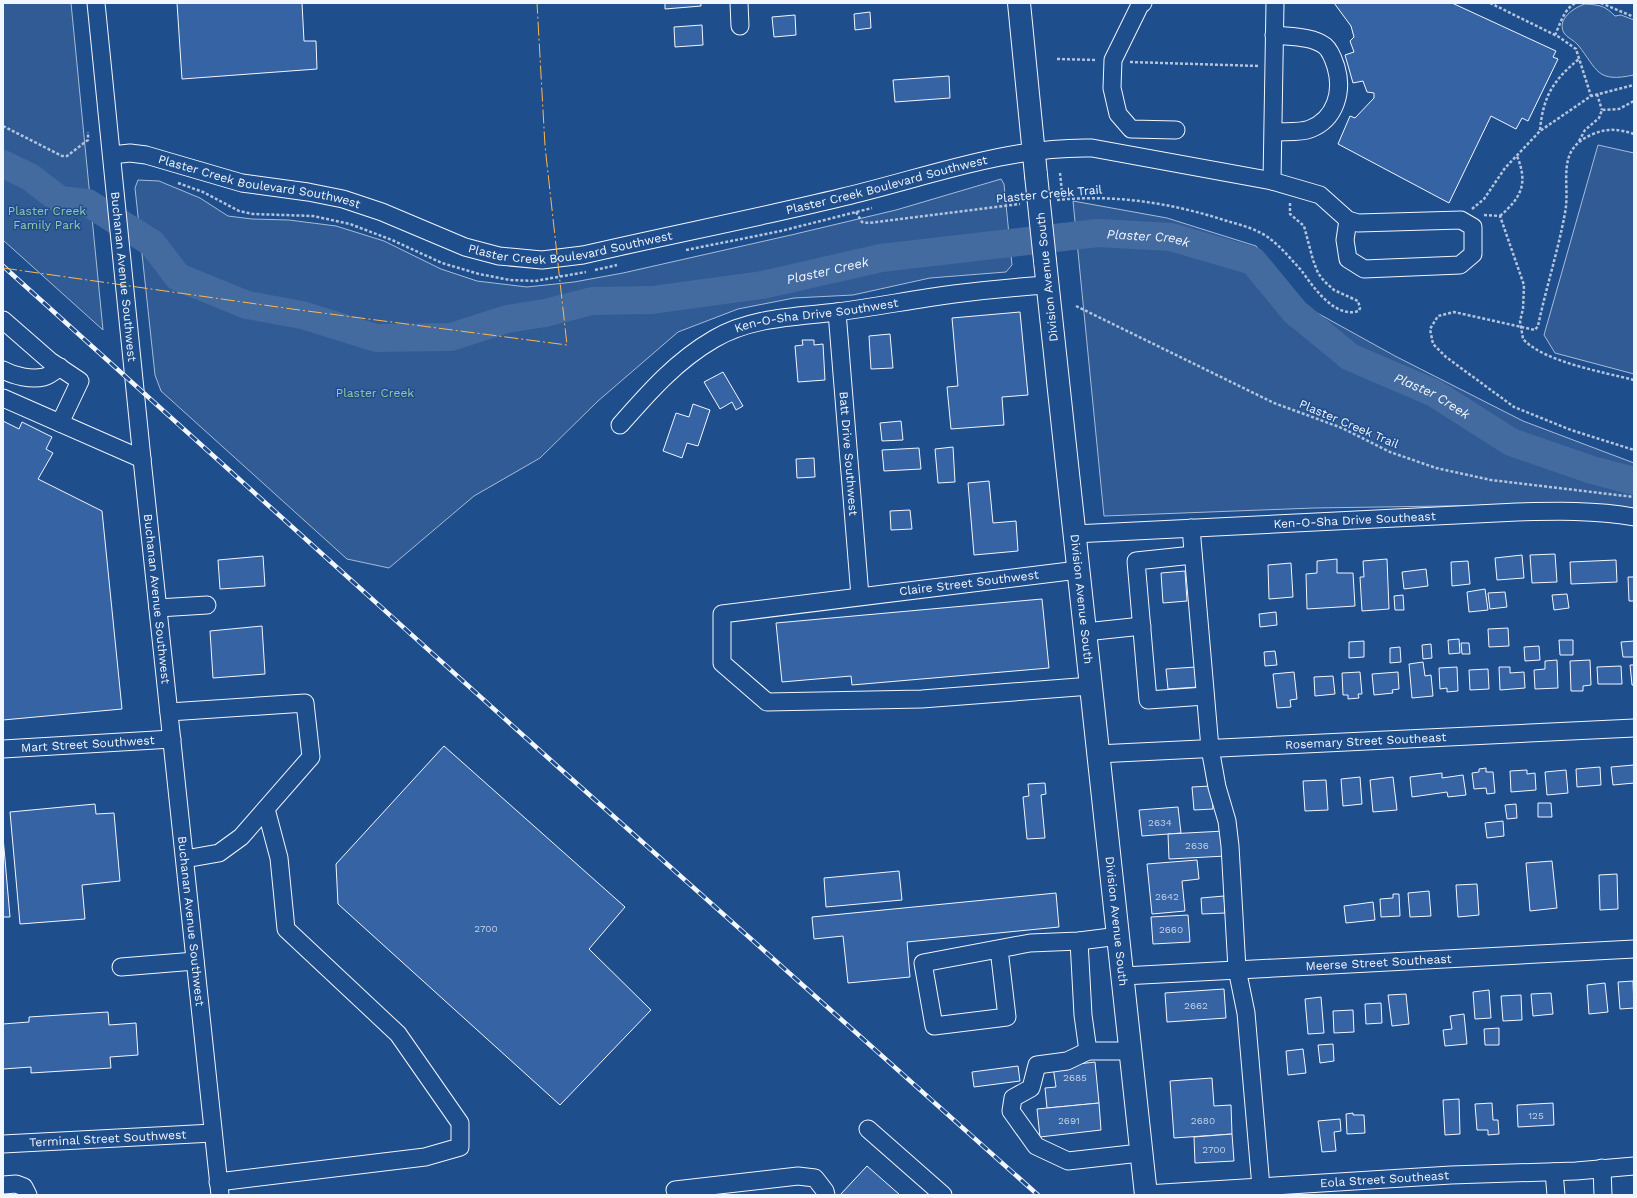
<svg xmlns="http://www.w3.org/2000/svg" width="1637" height="1198" font-family="'Work Sans',sans-serif">
<style>
.green{fill:#305b95;stroke:#a8bbd7}
.lines{fill:none;stroke-linecap:round;stroke-linejoin:round}
.river{stroke:#446ba0;stroke-width:28}
.building{fill:#3563a3;stroke:#f2f6ff}
.minor-casing{stroke:#f2f6ff;stroke-width:19}
.major-casing{stroke:#f2f6ff;stroke-width:24}
.path{stroke:#b3c4dc;stroke-width:2.5;stroke-dasharray:3 2;stroke-linecap:butt}
.minor{stroke:#1f4e8c;stroke-width:17}
.major{stroke:#1f4e8c;stroke-width:22}
.rail-casing{stroke:#f2f6ff;stroke-width:4.5}
.rail{stroke:#1f4e8c;stroke-width:3;stroke-dasharray:9;stroke-linecap:butt}
.major-bridge-casing{stroke:#f2f6ff;stroke-width:24;stroke-linecap:butt}
.major-bridge{stroke:#1f4e8c;stroke-width:22}
.power{stroke:#ffb74d;stroke-width:1;stroke-dasharray:14 3 2 3;stroke-linecap:butt}
.labels{text-anchor:middle;stroke-width:3;stroke-linejoin:round;paint-order:stroke}
.number-label{font-size:10px;fill:#c3d1e8}
.street-label{font-size:12px;fill:#f2f6ff;stroke:#1f4e8c}
.park-label{font-size:12px;fill:#97c8a6;stroke:#1f4e8c}
.water-label{font-size:13px;font-style:italic;fill:#f2f6ff;stroke:#1f4e8c}
</style>
<rect width="100%" height="100%" fill="#1f4e8c"/>
<g class="green">
<polygon points="3,3 71,3 103,330 3,240"/>
<path d="M 1585,4 C 1601,5 1605,6 1615,16 L 1621,15 L 1634,20 L 1634,75 C 1596,83 1598,70 1578,45 C 1574,40 1567,38 1564,33 C 1556,19 1575,7 1585,4 Z"/>
<polygon points="1598,145 1634,153 1634,374 1555,353 1544,335"/>
<polygon points="1001,179 1004,184 1012,265 1006,272 930,278 853,295 794,298 738,309 678,332 598,401 540,458 474,496 389,568 347,559 161,391 155,375 135,188 138,180 159,181 200,198 228,216 252,219 289,220 336,226 384,241 441,269 477,281 527,287 574,282 623,273 791,235 896,210"/>
<polygon points="1073,201 1167,218 1256,246 1310,309 1395,356 1523,421 1634,463 1634,509 1510,505 1314,508 1104,516"/>
</g>
<g class="lines">
<path class="river" id="s1" d="M 3,164 L 30,177 L 60,200 L 88,203 L 152,243 L 178,277 L 247,305 L 302,315 L 376,338 L 451,337 L 507,319 L 545,313 L 592,301 L 652,300 L 762,285 L 881,258 L 1098,233 L 1171,237 L 1253,261 L 1295,312 L 1350,357 L 1434,393 L 1511,442 L 1592,470 L 1634,481"/>
</g>
<g class="building">
<polygon points="177,3 302,3 304,41 316,41 317,69 182,79"/>
<polygon points="665,3 701,3 701,6 665,9"/>
<polygon points="1334,3 1452,3 1556,51 1553,57 1558,59 1528,121 1522,118 1516,129 1491,116 1449,203 1338,144 1350,116 1355,118 1374,98 1374,93 1367,92 1363,81 1353,83 1345,55 1354,52 1350,41 1354,37 1351,26"/>
<polygon points="870,12 871,28 855,30 854,14"/>
<polygon points="795,15 796,35 774,37 772,17"/>
<polygon points="702,25 703,45 675,47 674,27"/>
<polygon points="949,76 950,98 895,102 893,80"/>
<polygon points="1020,312 1028,395 1002,397 1004,425 951,429 947,387 958,386 952,318"/>
<polygon points="890,334 893,368 871,369 869,336"/>
<polygon points="802,340 814,340 814,345 823,344 825,380 798,382 795,346 803,345"/>
<polygon points="723,372 743,406 736,410 732,402 720,409 704,382"/>
<polygon points="693,404 710,410 698,446 687,443 682,458 663,451 676,413 689,417"/>
<polygon points="3,421 19,429 22,422 52,437 46,449 53,453 38,479 102,511 122,709 3,720"/>
<polygon points="901,421 903,440 882,441 880,423"/>
<polygon points="953,447 955,482 938,483 935,449"/>
<polygon points="919,448 921,469 884,471 882,450"/>
<polygon points="814,458 815,477 797,478 796,459"/>
<polygon points="989,481 993,523 1016,521 1018,551 974,555 968,483"/>
<polygon points="910,510 912,529 891,530 890,511"/>
<polygon points="1555,554 1557,582 1532,583 1530,555"/>
<polygon points="1522,555 1524,578 1497,580 1495,558"/>
<polygon points="263,556 265,586 220,589 218,560"/>
<polygon points="1337,559 1337,573 1353,573 1355,606 1307,609 1306,574 1317,573 1317,561"/>
<polygon points="1387,559 1389,609 1362,611 1360,577 1364,577 1363,561"/>
<polygon points="1616,560 1617,582 1571,584 1570,562"/>
<polygon points="1468,561 1470,584 1452,586 1451,562"/>
<polygon points="1291,563 1293,597 1269,599 1268,565"/>
<polygon points="1426,569 1428,586 1404,589 1402,572"/>
<polygon points="1185,571 1187,601 1163,603 1161,573"/>
<polygon points="1628,577 1634,577 1634,601 1629,601"/>
<polygon points="1485,589 1488,610 1469,612 1467,592"/>
<polygon points="1505,592 1507,607 1490,609 1488,593"/>
<polygon points="1567,594 1569,608 1554,610 1552,595"/>
<polygon points="1403,595 1404,610 1395,610 1394,596"/>
<polygon points="1042,599 1049,668 852,685 851,676 782,682 776,623"/>
<polygon points="1276,612 1277,625 1260,627 1259,614"/>
<polygon points="262,626 265,674 213,678 210,631"/>
<polygon points="1508,628 1509,646 1489,647 1488,629"/>
<polygon points="1459,639 1460,653 1449,654 1448,640"/>
<polygon points="1559,640 1573,640 1573,655 1560,655"/>
<polygon points="1364,641 1364,657 1349,658 1349,642"/>
<polygon points="1634,641 1634,657 1623,657 1621,642"/>
<polygon points="1461,643 1469,643 1470,654 1462,654"/>
<polygon points="1431,644 1432,658 1423,659 1422,645"/>
<polygon points="1539,646 1540,660 1525,661 1524,647"/>
<polygon points="1400,647 1401,662 1390,663 1390,648"/>
<polygon points="1275,651 1277,665 1265,666 1264,652"/>
<polygon points="1557,660 1558,688 1535,689 1534,670 1545,669 1545,661"/>
<polygon points="1590,660 1591,685 1583,686 1583,691 1571,691 1570,661"/>
<polygon points="1423,662 1425,676 1431,675 1433,696 1412,698 1409,664"/>
<polygon points="1630,665 1634,665 1634,685 1632,685"/>
<polygon points="1621,666 1622,684 1598,684 1597,667"/>
<polygon points="1196,667 1198,687 1168,689 1166,669"/>
<polygon points="1457,667 1458,691 1447,692 1447,688 1440,689 1439,668"/>
<polygon points="1499,667 1510,667 1510,673 1524,672 1525,688 1500,690"/>
<polygon points="1488,669 1489,689 1470,690 1469,670"/>
<polygon points="1294,672 1297,699 1290,700 1291,707 1277,708 1273,674"/>
<polygon points="1360,672 1362,694 1358,694 1359,698 1348,699 1348,695 1343,695 1342,673"/>
<polygon points="1398,672 1399,689 1392,690 1393,693 1374,695 1372,674"/>
<polygon points="1333,676 1335,694 1315,696 1314,677"/>
<polygon points="444,746 625,907 589,949 651,1010 560,1105 338,904 336,864"/>
<polygon points="1634,765 1634,783 1613,785 1611,767"/>
<polygon points="1600,767 1601,785 1577,787 1576,769"/>
<polygon points="1486,768 1486,772 1493,772 1495,793 1487,794 1486,788 1474,789 1472,773 1479,772 1479,769"/>
<polygon points="1527,770 1527,774 1535,773 1536,790 1511,792 1510,771"/>
<polygon points="1566,770 1568,793 1547,795 1545,772"/>
<polygon points="1442,773 1442,778 1463,775 1466,795 1448,797 1447,792 1412,797 1410,777"/>
<polygon points="1360,777 1362,804 1343,806 1341,779"/>
<polygon points="1393,777 1397,810 1373,812 1370,780"/>
<polygon points="1326,780 1328,810 1305,811 1303,781"/>
<polygon points="1045,783 1046,794 1041,795 1045,838 1027,839 1023,797 1029,796 1028,784"/>
<polygon points="1211,786 1213,809 1194,810 1192,787"/>
<polygon points="1538,803 1551,803 1552,817 1538,817"/>
<polygon points="95,804 96,814 114,813 120,881 82,885 85,919 20,924 10,812"/>
<polygon points="1516,804 1517,818 1507,819 1505,805"/>
<polygon points="1178,807 1181,833 1142,836 1139,810"/>
<polygon points="1503,821 1504,836 1487,838 1485,823"/>
<polygon points="1224,831 1226,856 1169,859 1168,834"/>
<polygon points="3,837 10,917 3,917"/>
<polygon points="1197,860 1199,879 1182,881 1185,911 1152,914 1147,864"/>
<polygon points="1552,861 1557,908 1530,911 1526,863"/>
<polygon points="899,871 902,900 826,907 824,878"/>
<polygon points="1617,874 1618,909 1600,910 1599,875"/>
<polygon points="1477,884 1479,915 1458,917 1456,885"/>
<polygon points="1429,891 1431,916 1410,917 1408,893"/>
<polygon points="1056,893 1059,927 907,942 910,977 848,983 843,936 814,939 812,917"/>
<polygon points="1393,894 1399,894 1400,916 1381,917 1380,899 1393,898"/>
<polygon points="1224,896 1225,913 1202,914 1201,898"/>
<polygon points="1373,902 1375,920 1346,923 1344,906"/>
<polygon points="1188,915 1190,942 1153,944 1151,917"/>
<polygon points="1633,981 1634,1008 1620,1009 1618,982"/>
<polygon points="1605,983 1608,1012 1589,1014 1587,985"/>
<polygon points="1224,989 1226,1018 1167,1022 1165,993"/>
<polygon points="1489,990 1491,1018 1475,1019 1473,992"/>
<polygon points="1551,993 1553,1014 1533,1016 1531,994"/>
<polygon points="1406,994 1409,1024 1392,1026 1388,995"/>
<polygon points="1521,995 1522,1020 1503,1021 1501,996"/>
<polygon points="1321,997 1324,1033 1308,1034 1305,999"/>
<polygon points="1381,1003 1382,1023 1366,1024 1365,1004"/>
<polygon points="1353,1010 1354,1032 1334,1033 1333,1011"/>
<polygon points="108,1012 109,1025 136,1023 138,1055 110,1057 111,1068 31,1073 31,1067 3,1069 3,1024 29,1022 29,1017"/>
<polygon points="1464,1014 1467,1044 1445,1046 1443,1030 1452,1029 1450,1016"/>
<polygon points="1499,1028 1499,1045 1485,1045 1484,1029"/>
<polygon points="1333,1044 1334,1061 1320,1063 1318,1045"/>
<polygon points="1303,1049 1306,1073 1288,1075 1286,1051"/>
<polygon points="1095,1062 1099,1103 1047,1108 1045,1088 1056,1087 1053,1067"/>
<polygon points="1018,1066 1020,1081 974,1087 972,1072"/>
<polygon points="1212,1078 1214,1106 1231,1105 1232,1134 1174,1138 1170,1081"/>
<polygon points="1459,1099 1460,1134 1445,1135 1443,1100"/>
<polygon points="1099,1103 1101,1130 1040,1137 1037,1109"/>
<polygon points="1492,1103 1493,1120 1498,1120 1499,1134 1488,1135 1488,1130 1477,1130 1475,1104"/>
<polygon points="1553,1103 1554,1125 1518,1127 1517,1105"/>
<polygon points="1353,1113 1353,1115 1364,1115 1365,1133 1347,1134 1346,1114"/>
<polygon points="1340,1119 1341,1131 1334,1132 1336,1151 1322,1152 1318,1121"/>
<polygon points="1232,1134 1234,1161 1195,1163 1194,1137"/>
<polygon points="867,1166 900,1195 840,1195"/>
</g>
<g class="lines">
<defs>
<g id="minor">
<path id="s2" d="M 96,3 L 142,459 L 220,1195"/>
<polyline points="739,3 740,26"/>
<polyline points="1143,3 1140,5 1113,60 1112,88 1118,114 1131,129 1176,130"/>
<path d="M 1274,132 C 1284,131 1300,133 1310,129 C 1336,119 1343,91 1336,67 C 1334,61 1331,51 1325,46 C 1312,36 1290,37 1274,35"/>
<path id="s3" d="M 112,155 L 130,153 L 146,155 L 242,183 L 308,192 L 343,199 L 382,212 L 465,247 L 499,256 L 542,260 L 583,255 C 669,235 757,218 843,197 C 924,178 1007,146 1092,148 L 1272,181 L 1320,195 L 1348,220 L 1358,223 L 1461,220 L 1473,227 L 1473,254 L 1460,265 L 1364,269 L 1348,259 L 1345,240 L 1348,220"/>
<polyline points="1272,181 1275,3"/>
<path id="s4" d="M 837,312 L 860,596"/>
<polyline points="3,320 50,361 80,381 60,423"/>
<path d="M 3,370 C 14,376 31,380 44,377 C 49,376 55,371 60,367"/>
<polyline points="3,398 142,459"/>
<path id="s5" d="M 620,425 C 649,392 676,361 714,339 C 751,317 796,317 837,312 C 876,307 915,299 954,294 C 985,290 1016,287 1048,285"/>
<polyline points="1191,528 1210,748 1217,787 1227,821 1230,846 1237,969 1246,1013 1261,1187"/>
<path id="s6" d="M 1074,534 L 1517,512 C 1556,511 1595,510 1634,517"/>
<polyline points="1193,555 1136,561 1148,700 1205,696"/>
<polyline points="1078,570 722,614 722,663 767,702 922,699 1091,686"/>
<polyline points="158,608 207,605"/>
<polyline points="1085,632 1142,626"/>
<polyline points="169,712 305,703 311,757 241,837 219,853 185,859"/>
<path id="s7" d="M 3,749 L 172,739"/>
<path id="s8" d="M 1097,754 L 1634,728"/>
<polyline points="1079,941 1083,1015 1088,1051 1130,1051"/>
<polyline points="999,949 1007,1017 934,1026 923,963 1030,943 1079,941 1119,936"/>
<polyline points="121,967 195,961"/>
<path id="s9" d="M 1123,976 L 1634,949"/>
<polyline points="1088,1051 1067,1061 1037,1065 1031,1088 1013,1098 1011,1111 1036,1146 1068,1161 1140,1153"/>
<polyline points="868,1129 943,1195"/>
<path id="s10" d="M 3,1144 L 213,1133"/>
<polyline points="1602,1168 1603,1195"/>
<polyline points="1554,1172 1556,1195"/>
<polyline points="218,1182 425,1157 460,1147 460,1123 398,1034 286,929 279,858 266,809"/>
<polyline points="3,1185 16,1184 24,1187 28,1195"/>
<polyline points="675,1190 798,1176 815,1178 825,1191 826,1195"/>
<path id="s11" d="M 1146,1194 L 1451,1175 L 1576,1171 L 1634,1166"/>
</g>
<g id="major">
<polyline points="1019,3 1036,175"/>
<path id="s12" d="M 1045,261 L 1146,1195"/>
</g>
</defs>
<use href="#minor" class="minor-casing"/>
<use href="#major" class="major-casing"/>
<g class="path">
<polyline points="1490,3 1559,37 1576,49 1591,96"/>
<polyline points="1601,3 1634,17"/>
<path d="M 1555,35 C 1560,25 1564,8 1576,3"/>
<polyline points="1057,59 1097,60"/>
<polyline points="1130,62 1259,66"/>
<polyline points="1597,94 1602,110"/>
<polyline points="3,126 62,156 67,156 88,140 88,132"/>
<path d="M 1540,130 C 1543,97 1553,80 1579,59"/>
<path d="M 1634,134 C 1619,129 1607,128 1593,134 C 1554,150 1571,182 1565,213 C 1558,251 1546,288 1538,326 L 1535,330 L 1454,312 L 1438,316 L 1430,329 L 1433,344 L 1446,357 L 1514,407 L 1571,430 L 1634,450"/>
<polyline points="1579,141 1585,130 1599,118 1602,110 1619,109 1634,101"/>
<polyline points="1060,173 1062,192"/>
<polyline points="178,183 203,192 239,211 253,214 313,216 350,224 392,240 442,263 479,274 510,280 535,281 586,272"/>
<path d="M 1057,200 C 1115,194 1172,203 1227,221 C 1241,225 1257,229 1269,238 C 1281,247 1291,259 1301,270 C 1313,286 1334,319 1359,311 L 1360,308 L 1358,301 L 1334,290 L 1324,281 L 1318,273 L 1313,260 L 1304,226 L 1290,214 L 1290,202"/>
<polyline points="1472,209 1484,199 1505,168 1540,131 1591,96 1634,85"/>
<polyline points="856,212 862,222 869,223 1020,204"/>
<path d="M 1484,215 L 1500,216 L 1524,285 L 1523,309 L 1520,321 L 1523,339 C 1544,362 1603,372 1634,380"/>
<path d="M 1500,216 C 1522,197 1528,183 1517,156"/>
<polyline points="686,250 781,231 872,208"/>
<polyline points="595,270 617,265"/>
<polyline points="1076,306 1274,403 1342,428 1390,452 1436,468 1491,480 1634,497"/>
</g>
<use href="#minor" class="minor"/>
<use href="#major" class="major"/>
<defs>
<polyline id="rail" points="3,266 556,765 1038,1195"/>
</defs>
<use href="#rail" class="rail-casing"/>
<use href="#rail" class="rail"/>
<defs>
<polyline id="major-bridge" points="1036,175 1045,261"/>
</defs>
<use href="#major-bridge" class="major-bridge-casing"/>
<use href="#major-bridge" class="major-bridge"/>
<polyline class="power" points="3,268 292,309 567,345 545,146 537,3"/>
</g>
<g class="labels">
<g class="number-label">
<text x="1160" y="826">2634</text>
<text x="1197" y="849">2636</text>
<text x="1167" y="900">2642</text>
<text x="486" y="932">2700</text>
<text x="1171" y="933">2660</text>
<text x="1196" y="1009">2662</text>
<text x="1075" y="1081">2685</text>
<text x="1536" y="1119">125</text>
<text x="1069" y="1124">2691</text>
<text x="1203" y="1124">2680</text>
<text x="1214" y="1153">2700</text>
</g>
<g class="street-label">
<text dy="4" stroke="none"><textPath href="#s3" startOffset="151">Plaster Creek Boulevard Southwest</textPath></text>
<text dy="4" stroke="none"><textPath href="#s3" startOffset="799">Plaster Creek Boulevard Southwest</textPath></text>
<text transform="translate(1049 194) rotate(-5)" y="4">Plaster Creek Trail</text>
<text dy="4" stroke="none"><textPath href="#s3" startOffset="475">Plaster Creek Boulevard Southwest</textPath></text>
<text dy="4" stroke="none"><textPath href="#s2" startOffset="275">Buchanan Avenue Southwest</textPath></text>
<text transform="translate(1047 277) rotate(-96)" y="4">Division Avenue South</text>
<text dy="4" stroke="none"><textPath href="#s5" startOffset="234">Ken-O-Sha Drive Southwest</textPath></text>
<text transform="translate(1349 424) rotate(23)" y="4">Plaster Creek Trail</text>
<text dy="4" stroke="none"><textPath href="#s4" startOffset="142">Batt Drive Southwest</textPath></text>
<text dy="4" stroke="none"><textPath href="#s6" startOffset="281">Ken-O-Sha Drive Southeast</textPath></text>
<text transform="translate(969 583) rotate(-7)" y="4">Claire Street Southwest</text>
<text dy="4" stroke="none"><textPath href="#s2" startOffset="599">Buchanan Avenue Southwest</textPath></text>
<text dy="4" stroke="none"><textPath href="#s12" startOffset="340">Division Avenue South</textPath></text>
<text dy="4" stroke="none"><textPath href="#s8" startOffset="269">Rosemary Street Southeast</textPath></text>
<text dy="4" stroke="none"><textPath href="#s7" startOffset="85">Mart Street Southwest</textPath></text>
<text dy="4" stroke="none"><textPath href="#s2" startOffset="923">Buchanan Avenue Southwest</textPath></text>
<text dy="4" stroke="none"><textPath href="#s12" startOffset="664">Division Avenue South</textPath></text>
<text dy="4" stroke="none"><textPath href="#s9" startOffset="256">Meerse Street Southeast</textPath></text>
<text dy="4" stroke="none"><textPath href="#s10" startOffset="105">Terminal Street Southwest</textPath></text>
<text dy="4" stroke="none"><textPath href="#s11" startOffset="239">Eola Street Southeast</textPath></text>
</g>
<g class="park-label">
<text x="47" y="215">Plaster Creek<tspan x="47" dy="14">Family Park</tspan></text>
<text x="375" y="397">Plaster Creek</text>
</g>
<g class="water-label">
<text dy="5" stroke="none"><textPath href="#s1" startOffset="1205">Plaster Creek</textPath></text>
<text dy="5" stroke="none"><textPath href="#s1" startOffset="881">Plaster Creek</textPath></text>
<text dy="5" stroke="none"><textPath href="#s1" startOffset="1541">Plaster Creek</textPath></text>
</g>
</g>
<rect width="1637" height="1198" fill="none" stroke="#f2f6ff" stroke-width="8"/>
</svg>
